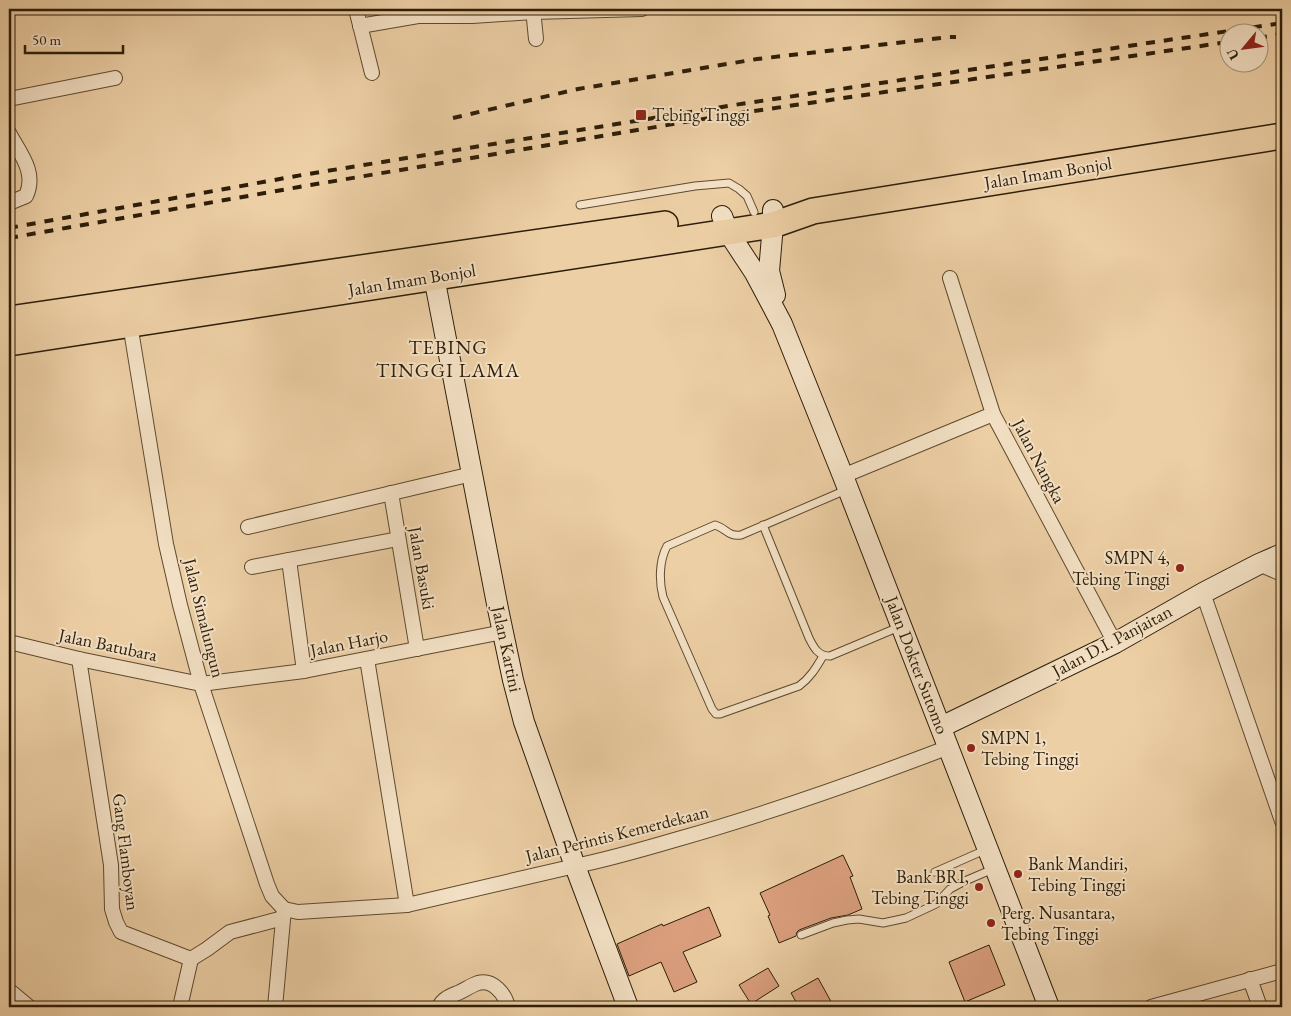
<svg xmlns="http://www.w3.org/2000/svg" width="1291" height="1016" font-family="'EB Garamond',serif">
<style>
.building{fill:#db9f7e;stroke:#2d1d08}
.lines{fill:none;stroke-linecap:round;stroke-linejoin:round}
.lane-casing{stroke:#5d4a2f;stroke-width:9}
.street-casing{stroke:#5d4a2f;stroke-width:16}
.secondary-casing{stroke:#2d1d08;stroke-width:22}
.highway-casing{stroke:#2d1d08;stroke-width:28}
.lane{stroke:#f3e0c4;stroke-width:7}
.street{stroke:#f3e0c4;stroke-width:14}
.secondary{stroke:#f3e0c4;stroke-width:20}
.highway{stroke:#edcfa5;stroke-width:25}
.rail{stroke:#2d1d08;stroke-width:4;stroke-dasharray:9 9;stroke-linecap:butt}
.poi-dot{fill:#8f2418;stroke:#f3e0c4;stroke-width:2}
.labels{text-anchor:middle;stroke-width:4;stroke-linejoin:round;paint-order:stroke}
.poi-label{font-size:18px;fill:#2d1d08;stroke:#f3e0c4;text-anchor:start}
.street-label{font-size:18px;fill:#2d1d08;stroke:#f3e0c4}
.quarter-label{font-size:20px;letter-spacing:1px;fill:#2d1d08;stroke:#f3e0c4}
</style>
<rect width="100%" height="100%" fill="#edcfa5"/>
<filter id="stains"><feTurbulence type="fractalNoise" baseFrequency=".004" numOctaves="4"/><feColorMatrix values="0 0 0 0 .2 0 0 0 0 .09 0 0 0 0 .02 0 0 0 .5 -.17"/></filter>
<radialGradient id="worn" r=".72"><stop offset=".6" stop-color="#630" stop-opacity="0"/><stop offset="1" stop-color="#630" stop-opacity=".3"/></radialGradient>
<g class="building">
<polygon points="843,855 853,876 850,877 862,909 848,915 831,918 799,930 797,932 796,936 779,943 768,916 770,915 760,893"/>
<polygon points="709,907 721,936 683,952 697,982 674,992 661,962 629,976 617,944 662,924 663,926"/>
<polygon points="989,945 1005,985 965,1002 949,962"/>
<polygon points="768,968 779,986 751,1004 739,985"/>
<polygon points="818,978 834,1007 799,1007 791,993"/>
</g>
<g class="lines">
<defs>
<g id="lane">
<polyline points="580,205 695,186 729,183 739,189 747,196 754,212"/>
<path d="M 763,525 L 809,638 C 814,648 818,656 830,656 L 899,627"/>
<path d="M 823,656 C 816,668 810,678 799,686 L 720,714 L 716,714 L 712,709 L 663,597 C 659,581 659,561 667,546 L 715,525 C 726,528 728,537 741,535 L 846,490"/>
<polyline points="935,872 985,850"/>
<polyline points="801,935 833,923 847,920 859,919 883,923 906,918 936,904 950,889 965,881 993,869"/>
</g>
<g id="street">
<polyline points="356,9 372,73"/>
<polyline points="533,9 536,39"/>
<polyline points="360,26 418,16 472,16 533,12 642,9"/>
<polyline points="9,99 115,78"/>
<path d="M 9,133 C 20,154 37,172 26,196 L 9,203"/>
<polyline points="950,278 993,414 1115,643"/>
<polyline points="130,324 166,544 180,605 201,684 267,884 272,896 284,909"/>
<polyline points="843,476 993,414"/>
<polyline points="391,493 417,649"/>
<polyline points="248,527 472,474"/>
<polyline points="289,560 304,671"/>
<polyline points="1259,564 1282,574"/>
<polyline points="252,567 398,539"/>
<polyline points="1203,593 1282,821"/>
<polyline points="9,642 79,659 201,684 304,671 503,632"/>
<polyline points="79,659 111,865 112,909 116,922 121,932 191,959 207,949 230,932 283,918"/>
<polyline points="367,659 407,905"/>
<path d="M 284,909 L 298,912 L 407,905 L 575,866 C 610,859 644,849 678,839 C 770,813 860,781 949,747"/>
<polyline points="1250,979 1260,1007"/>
<polyline points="11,992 29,1007"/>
<polyline points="180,1007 191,959"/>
<polyline points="275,1007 284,909"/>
<path d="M 439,1007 C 443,998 451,996 460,992 C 466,989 472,985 478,983 C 493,979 505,994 508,1007"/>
<polyline points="1151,1007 1282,971"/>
</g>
<g id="secondary">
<polyline points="773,210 773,225 769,271 775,295"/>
<polyline points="722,216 728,232 755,273 782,324 843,476 1049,1007"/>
<polyline points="434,277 498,609 513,680 524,722 575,866 628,1007"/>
<polyline points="941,727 1115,643 1203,593 1259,564 1282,554"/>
</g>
<g id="highway">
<polyline points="9,319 665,224"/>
<polyline points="9,343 773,225 813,211 1282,136"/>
</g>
</defs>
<use href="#lane" class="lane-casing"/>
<use href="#street" class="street-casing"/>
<use href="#secondary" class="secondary-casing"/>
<use href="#highway" class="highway-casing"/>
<use href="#lane" class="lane"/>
<use href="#street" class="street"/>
<use href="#secondary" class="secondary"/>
<use href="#highway" class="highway"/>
<g class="rail">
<polyline points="1258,38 1282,34"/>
<polyline points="453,118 578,89 757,59 949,37 956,37"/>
<polyline points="9,228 302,175 734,105 1282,23"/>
<polyline points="9,238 299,187 727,115 1228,42"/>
</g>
</g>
<g class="poi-dot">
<rect x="635" y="109" width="12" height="12" rx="2.5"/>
<circle cx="1180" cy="568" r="5"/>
<circle cx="971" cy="748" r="5"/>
<circle cx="1018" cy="874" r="5"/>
<circle cx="979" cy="887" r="5"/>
<circle cx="991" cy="923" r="5"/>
</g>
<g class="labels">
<g class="poi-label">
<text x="652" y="121">Tebing Tinggi</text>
<text x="1170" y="564" text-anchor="end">SMPN 4,<tspan x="1170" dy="21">Tebing Tinggi</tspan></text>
<text x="981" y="744">SMPN 1,<tspan x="981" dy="21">Tebing Tinggi</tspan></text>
<text x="1028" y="870">Bank Mandiri,<tspan x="1028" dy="21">Tebing Tinggi</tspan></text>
<text x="969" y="883" text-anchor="end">Bank BRI,<tspan x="969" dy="21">Tebing Tinggi</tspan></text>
<text x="1001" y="919">Perg. Nusantara,<tspan x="1001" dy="21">Tebing Tinggi</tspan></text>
</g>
<g class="street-label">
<text transform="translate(1048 173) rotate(-9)" y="6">Jalan Imam Bonjol</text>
<text transform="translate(412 280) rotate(-9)" y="6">Jalan Imam Bonjol</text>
<text transform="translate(1039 461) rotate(62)" y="6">Jalan Nangka</text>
<text transform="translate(422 568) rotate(80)" y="6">Jalan Basuki</text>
<text transform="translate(204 618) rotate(76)" y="6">Jalan Simalungun</text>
<text transform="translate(1112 641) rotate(-28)" y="6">Jalan D.I. Panjaitan</text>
<text transform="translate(349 643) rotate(-11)" y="6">Jalan Harjo</text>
<text transform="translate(108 645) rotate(12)" y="6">Jalan Batubara</text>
<text transform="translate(507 649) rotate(78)" y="6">Jalan Kartini</text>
<text transform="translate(917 665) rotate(69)" y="6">Jalan Dokter Sutomo</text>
<text transform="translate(617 834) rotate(-14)" y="6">Jalan Perintis Kemerdekaan</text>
<text transform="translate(126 852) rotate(83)" y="6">Gang Flamboyan</text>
</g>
<g class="quarter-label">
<text x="448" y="354">TEBING<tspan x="448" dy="23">TINGGI LAMA</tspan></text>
</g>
</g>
<rect width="1291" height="1016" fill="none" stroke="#edcfa5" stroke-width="30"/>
<rect x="10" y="10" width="1271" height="996" fill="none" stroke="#2d1d08" stroke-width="2.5"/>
<rect x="15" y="15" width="1261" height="986" fill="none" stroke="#2d1d08"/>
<g transform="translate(1244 48) rotate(241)"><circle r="24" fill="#f3e0c4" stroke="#a49279"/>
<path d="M0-4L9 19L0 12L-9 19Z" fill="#8f2418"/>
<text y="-8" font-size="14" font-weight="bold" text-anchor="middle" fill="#2d1d08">U</text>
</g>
<path d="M25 45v8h98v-8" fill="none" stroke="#2d1d08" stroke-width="2.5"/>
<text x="32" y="45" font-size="15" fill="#2d1d08" stroke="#f3e0c4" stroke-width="4" paint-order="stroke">50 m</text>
<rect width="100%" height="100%" filter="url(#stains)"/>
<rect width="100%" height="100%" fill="url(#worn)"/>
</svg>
